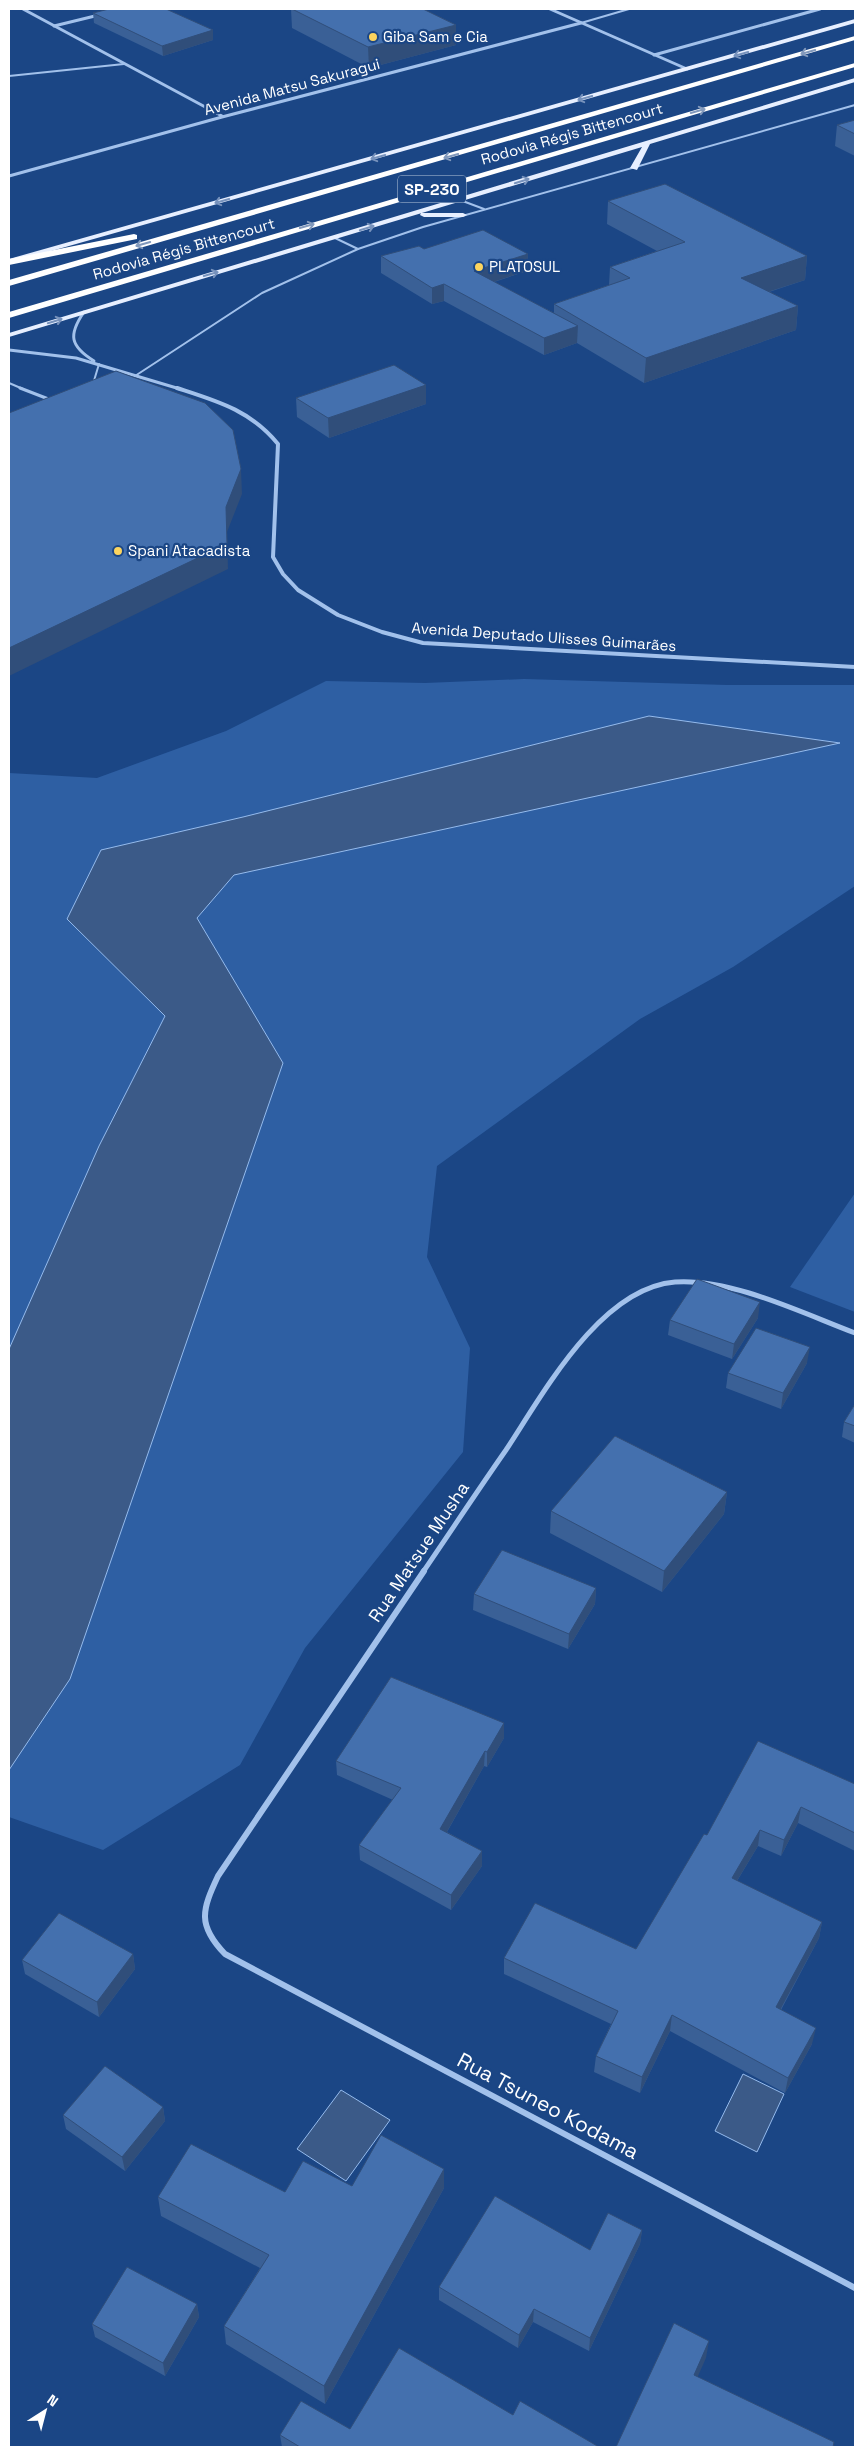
<svg xmlns="http://www.w3.org/2000/svg" width="864" height="2456" font-family="'Space Grotesk',sans-serif">
<style>
.green{fill:#2e5fa3}
.water{fill:#3b5a88;stroke:#95bbed}
.lines{fill:none;stroke-linecap:round;stroke-linejoin:round}
.service-far1{stroke:#a2c1eb;stroke-width:2}
.service{stroke:#a2c1eb;stroke-width:3}
.minor-far3{stroke:#a2c1eb;stroke-width:3}
.minor-far2{stroke:#a2c1eb;stroke-width:4}
.minor-far1{stroke:#a2c1eb;stroke-width:5}
.minor{stroke:#a2c1eb;stroke-width:6}
.primary{fill:#e7efff;fill-rule:evenodd}
.motorway{fill:#fff;fill-rule:evenodd}
.wall{fill:#3a6096}
.shaded-wall{fill:#304e7a}
.building{fill:#4470ae;stroke:#304e7a}
.oneway{stroke:#8299bc}
.oneway2{stroke:#7792bc}
.poi-dot{fill:#fcd45f;stroke:#1b4685;stroke-width:2}
.labels{text-anchor:middle;stroke-width:4.5;stroke-linejoin:round;paint-order:stroke}
.far-poi-label{font-size:15px;fill:#fff;stroke:#1b4685;text-anchor:start}
.far-street-label{font-size:15px;fill:#fff;stroke:#1b4685}
.shield{fill:#1b4685;stroke:#bbc8da;stroke-width:1}
.shield-label{font-size:16px;font-weight:bold;fill:#fff}
.street-label{font-size:18px;fill:#fff;stroke:#1b4685}
.near-street-label{font-size:21px;fill:#fff;stroke:#1b4685}
</style>
<rect width="100%" height="100%" fill="#1b4685"/>
<g class="green">
<polygon points="524,679 727,685 855,685 855,886 733,967 640,1019 437,1166 427,1257 470,1348 463,1452 305,1648 240,1765 103,1850 9,1817 9,773 97,778 226,731 326,681 425,683"/>
<polygon points="855,1193 855,1312 790,1287"/>
</g>
<g class="water">
<polygon points="649,716 840,743 234,875 197,918 283,1063 70,1679 9,1770 9,1349 99,1146 165,1016 67,919 101,850 243,817"/>
<polygon points="743,2074 784,2094 757,2152 715,2131"/>
<polygon points="341,2090 390,2120 346,2181 297,2149"/>
</g>
<g class="lines">
<g class="service-far1">
<polyline points="581,23 629,9"/>
<polyline points="9,76 124,64"/>
<polyline points="460,200 484,209"/>
<polyline points="335,238 358,249 423,227 855,105"/>
<polyline points="135,376 262,293 358,249"/>
<polyline points="9,383 23,389"/>
<polyline points="93,384 99,364"/>
</g>
<polyline class="service" points="20,388 51,400"/>
<g class="minor-far3">
<polyline points="23,9 222,116"/>
<polyline points="550,9 687,69"/>
<polyline points="54,26 99,15"/>
<polyline points="654,55 820,9"/>
<polyline points="9,176 222,117 581,23"/>
<path d="M 84,312 C 68,335 70,346 94,361"/>
<polyline points="9,350 76,358 180,389"/>
</g>
<path class="minor-far2" d="M 177,388 C 217,401 250,410 278,444 L 273,557 L 283,574 L 298,590 L 338,615 L 382,632 L 423,643 L 855,667"/>
<path class="minor-far1" d="M 423,1572 C 451,1531 478,1490 506,1450 C 543,1394 600,1288 675,1282 C 731,1278 802,1313 855,1333"/>
<path class="minor" d="M 424,1571 L 218,1876 C 202,1910 197,1925 225,1954 L 855,2288"/>
<g class="primary">
<polygon points="855,19 855,23 9,263 9,259"/>
<polygon points="855,78 855,82 650,144 637,170 630,168 642,147 9,337 9,333"/>
<polygon points="421,213 463,213 467,215 463,217 424,217 420,215"/>
</g>
<g class="motorway">
<polygon points="855,36 855,40 9,286 9,280"/>
<polygon points="855,63 855,67 9,318 9,312"/>
<polygon points="134,234 137,235 137,239 9,265 9,259"/>
</g>
</g>
<g class="wall">
<polygon points="291,9 423,9 456,25 456,45 369,68 292,28"/>
<polygon points="93,13 213,40 163,56 94,23"/>
<polygon points="855,120 855,156 835,146 837,125"/>
<polygon points="608,201 807,256 805,280 769,292 798,306 796,330 644,383 577,343 544,355 444,301 432,304 381,273 381,256 424,249 528,254 527,271 494,282 554,313 554,304 609,285 610,267 657,251 607,224"/>
<polygon points="296,398 426,404 329,438 297,417"/>
<polygon points="758,1318 732,1359 668,1335 670,1320"/>
<polygon points="807,1363 781,1409 726,1388 728,1373"/>
<polygon points="855,1404 855,1443 842,1437 844,1422"/>
<polygon points="727,1492 724,1514 662,1592 550,1533 551,1511"/>
<polygon points="596,1588 595,1604 568,1649 473,1610 474,1594"/>
<polygon points="504,1738 487,1767 484,1766 447,1832 482,1851 482,1866 451,1910 360,1860 359,1845 393,1800 337,1775 336,1761"/>
<polygon points="855,1784 855,1851 798,1823 781,1856 758,1846 737,1881 822,1922 819,1938 781,2010 812,2044 785,2093 670,2031 640,2093 594,2072 596,2056 611,2024 504,1974 504,1958 636,1949 707,1835"/>
<polygon points="133,1954 135,1969 99,2017 25,1974 22,1960"/>
<polygon points="163,2107 165,2121 125,2171 66,2129 63,2115"/>
<polygon points="444,2169 444,2188 325,2404 226,2344 224,2326 260,2268 161,2216 158,2197 285,2192 352,2186"/>
<polygon points="642,2230 640,2244 589,2351 533,2322 518,2348 439,2300 439,2287 590,2250"/>
<polygon points="197,2304 199,2317 165,2376 95,2337 92,2324"/>
<polygon points="513,2415 599,2447 282,2447 280,2435"/>
</g>
<g class="shaded-wall">
<polygon points="456,25 456,45 369,68 368,47"/>
<polygon points="213,30 213,40 163,56 162,46"/>
<polygon points="528,254 527,271 474,288 474,271"/>
<polygon points="807,256 805,280 739,301 741,278"/>
<polygon points="444,284 444,301 432,304 432,288"/>
<polygon points="798,306 796,330 644,383 646,358"/>
<polygon points="578,326 577,343 544,355 544,338"/>
<polygon points="426,385 426,404 329,438 328,418"/>
<polygon points="241,469 242,494 227,532 228,569 9,676 9,648 226,507"/>
<polygon points="760,1302 758,1318 732,1359 734,1344"/>
<polygon points="810,1347 807,1363 781,1409 783,1393"/>
<polygon points="727,1492 724,1514 662,1592 664,1571"/>
<polygon points="596,1588 595,1604 568,1649 569,1634"/>
<polygon points="504,1723 504,1738 487,1767 487,1752"/>
<polygon points="485,1751 484,1766 440,1844 440,1829"/>
<polygon points="801,1807 798,1823 781,1856 784,1840"/>
<polygon points="760,1830 758,1846 729,1894 732,1878"/>
<polygon points="482,1851 482,1866 451,1910 451,1895"/>
<polygon points="822,1922 819,1938 773,2023 776,2007"/>
<polygon points="133,1954 135,1969 99,2017 97,2002"/>
<polygon points="672,2015 670,2031 640,2093 642,2077"/>
<polygon points="816,2028 812,2044 785,2093 788,2078"/>
<polygon points="163,2107 165,2121 125,2171 122,2157"/>
<polygon points="444,2169 444,2188 325,2404 324,2386"/>
<polygon points="642,2230 640,2244 589,2351 590,2338"/>
<polygon points="197,2304 199,2317 165,2376 163,2363"/>
<polygon points="534,2309 533,2322 518,2348 519,2335"/>
<polygon points="709,2341 706,2358 691,2392 694,2375"/>
</g>
<g class="building">
<polygon points="109,9 166,9 213,30 162,46 93,13"/>
<polygon points="292,9 423,9 456,25 368,47"/>
<polygon points="855,120 855,134 837,125"/>
<polygon points="665,184 807,256 741,278 798,306 646,358 554,304 630,278 610,267 685,242 608,201"/>
<polygon points="483,230 528,254 474,271 578,326 544,338 444,284 432,288 381,256 419,246 424,249"/>
<polygon points="394,365 426,385 328,418 296,398"/>
<polygon points="116,371 205,403 233,430 241,469 226,507 227,544 9,648 9,413"/>
<polygon points="697,1279 760,1302 734,1344 670,1320"/>
<polygon points="756,1328 810,1347 783,1393 728,1373"/>
<polygon points="855,1404 855,1426 844,1422"/>
<polygon points="615,1436 727,1492 664,1571 551,1511"/>
<polygon points="502,1550 596,1588 569,1634 474,1594"/>
<polygon points="391,1677 504,1723 487,1752 485,1751 440,1829 482,1851 451,1895 359,1845 401,1788 336,1761"/>
<polygon points="758,1741 855,1784 855,1833 801,1807 784,1840 760,1830 732,1878 822,1922 776,2007 816,2028 788,2078 672,2015 642,2077 596,2056 618,2011 504,1958 535,1903 636,1949 704,1834 707,1835"/>
<polygon points="59,1913 133,1954 97,2002 22,1960"/>
<polygon points="105,2066 163,2107 122,2157 63,2115"/>
<polygon points="381,2135 444,2169 324,2386 224,2326 269,2255 158,2197 191,2144 285,2192 303,2161 352,2186"/>
<polygon points="495,2196 590,2250 608,2213 642,2230 590,2338 534,2309 519,2335 439,2287"/>
<polygon points="127,2267 197,2304 163,2363 92,2324"/>
<polygon points="674,2323 709,2341 694,2375 834,2442 833,2447 616,2447"/>
<polygon points="399,2348 513,2415 520,2401 599,2447 300,2447 280,2435 301,2401 350,2429"/>
</g>
<defs><path id="oneway-shaft" d="M-6 0H5M1.5-3L5.5 0L1.5 3" fill="none" stroke-width="1.6" stroke-linecap="round" stroke-linejoin="round" transform="scale(1.25)"/></defs>
<g class="oneway">
<use href="#oneway-shaft" transform="translate(808 52) rotate(164)"/>
<use href="#oneway-shaft" transform="translate(698 111) rotate(-16)"/>
<use href="#oneway-shaft" transform="translate(451 156) rotate(164)"/>
<use href="#oneway-shaft" transform="translate(307 226) rotate(-16)"/>
<use href="#oneway-shaft" transform="translate(143 244) rotate(164)"/>
</g>
<g class="oneway2">
<use href="#oneway-shaft" transform="translate(741 54) rotate(164)"/>
<use href="#oneway-shaft" transform="translate(585 98) rotate(164)"/>
<use href="#oneway-shaft" transform="translate(378 157) rotate(164)"/>
<use href="#oneway-shaft" transform="translate(522 181) rotate(-17)"/>
<use href="#oneway-shaft" transform="translate(222 201) rotate(164)"/>
<use href="#oneway-shaft" transform="translate(367 228) rotate(-17)"/>
<use href="#oneway-shaft" transform="translate(211 274) rotate(-16)"/>
<use href="#oneway-shaft" transform="translate(55 321) rotate(-17)"/>
</g>
<g class="poi-dot">
<circle cx="373" cy="37" r="5"/>
<circle cx="479" cy="267" r="5"/>
<circle cx="118" cy="551" r="5"/>
</g>
<g class="labels">
<g class="far-poi-label">
<text x="383" y="42">Giba Sam e Cia</text>
<text x="489" y="272">PLATOSUL</text>
<text x="128" y="556">Spani Atacadista</text>
</g>
<g class="far-street-label">
<text transform="translate(292 87) rotate(-15)" y="5">Avenida Matsu Sakuragui</text>
<text transform="translate(572 134) rotate(-16)" y="5">Rodovia Régis Bittencourt</text>
<text transform="translate(184 249) rotate(-16)" y="5">Rodovia Régis Bittencourt</text>
<text transform="translate(544 637) rotate(4)" y="5">Avenida Deputado Ulisses Guimarães</text>
</g>
<rect class="shield" x="398" y="175.5" width="68" height="27" rx="4"/>
<g class="shield-label">
<text x="432" y="195">SP-230</text>
</g>
<g class="street-label">
<text transform="translate(419 1552) rotate(-56)" y="6">Rua Matsue Musha</text>
</g>
<g class="near-street-label">
<text transform="translate(548 2106) rotate(28)" y="7">Rua Tsuneo Kodama</text>
</g>
</g>
<rect width="864" height="2456" fill="none" stroke="#ffffff" stroke-width="20"/>
<g transform="translate(45 2411) rotate(36)" stroke="#1b4685" stroke-width="4" paint-order="stroke">
<path d="M0-4L9 19L0 12L-9 19Z" fill="#ffffff"/>
<text y="-8" font-size="14" font-weight="bold" text-anchor="middle" fill="#ffffff">N</text>
</g>
</svg>
